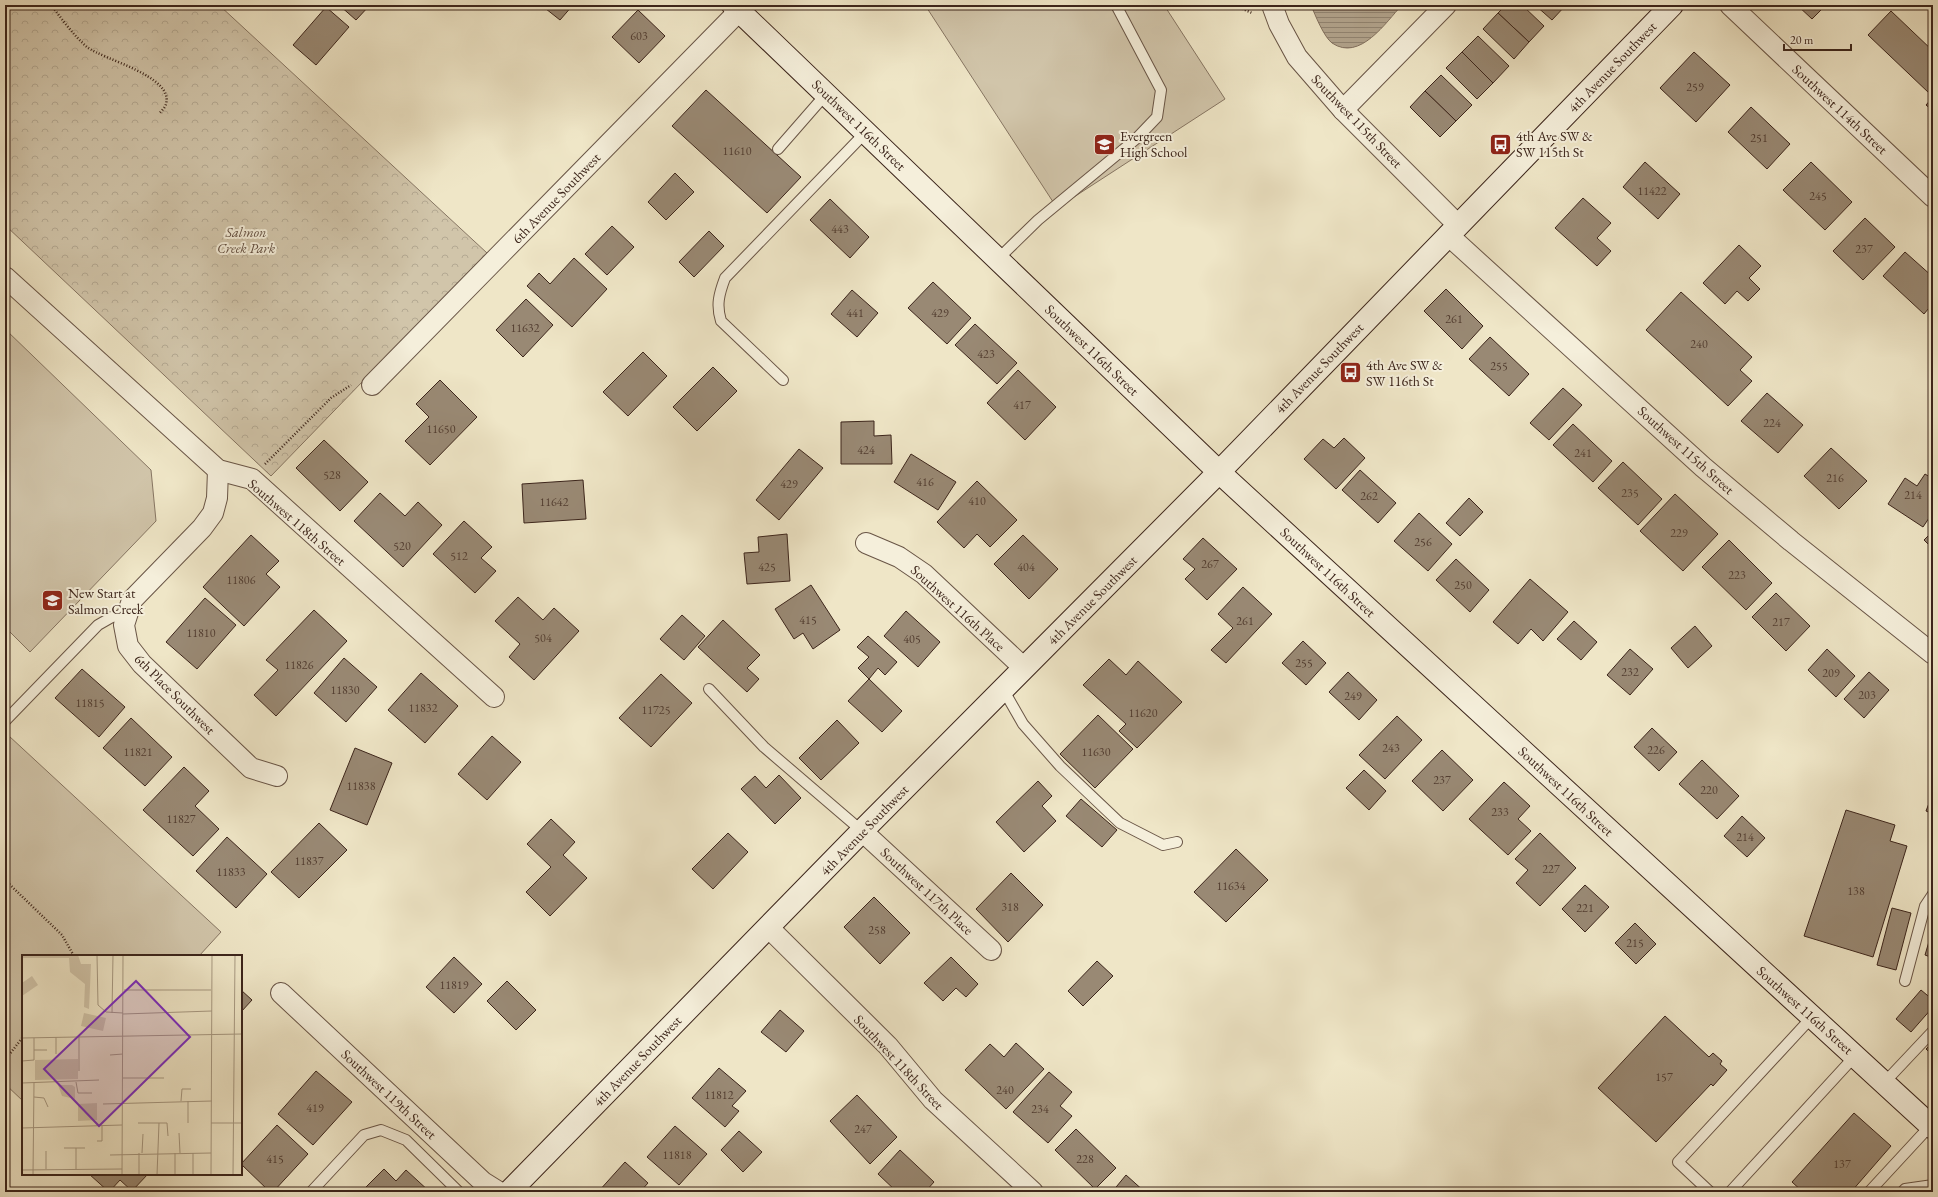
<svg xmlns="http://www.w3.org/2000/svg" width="1938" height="1197" font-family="'EB Garamond',serif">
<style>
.park{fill:url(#park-crowns);stroke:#867562}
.garden{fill:#d1c5aa;stroke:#867562}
.water{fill:url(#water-rules);stroke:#83715f}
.building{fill:#998974;stroke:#3c251b}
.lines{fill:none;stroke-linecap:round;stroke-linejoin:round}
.lane-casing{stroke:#695546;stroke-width:12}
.street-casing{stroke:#695546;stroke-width:22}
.secondary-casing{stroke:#3c251b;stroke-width:24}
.path{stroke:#3c251b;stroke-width:2.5;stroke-dasharray:1 2;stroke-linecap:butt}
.lane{stroke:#f5efdb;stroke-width:10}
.street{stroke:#f5efdb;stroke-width:20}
.secondary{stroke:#f5efdb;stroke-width:22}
.labels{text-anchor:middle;stroke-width:4;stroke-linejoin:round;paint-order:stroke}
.number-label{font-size:12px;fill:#533e31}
.street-label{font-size:14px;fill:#3c251b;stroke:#f5efdb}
.poi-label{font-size:14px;fill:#3c251b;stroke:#f5efdb;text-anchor:start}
.park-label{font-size:14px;font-style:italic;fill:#614d3f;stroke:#f5efdb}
.inset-road{fill:none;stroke:#a79982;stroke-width:1}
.view{fill:#7b2cbf;fill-opacity:0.15;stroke:#7b2cbf;stroke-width:2}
.inset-edge{fill:none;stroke:#3c251b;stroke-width:2}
</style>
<defs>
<pattern id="park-crowns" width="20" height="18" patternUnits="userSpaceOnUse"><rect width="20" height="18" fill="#d1c5aa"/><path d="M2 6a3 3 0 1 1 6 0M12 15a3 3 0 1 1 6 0" fill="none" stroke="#b4a992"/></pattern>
<pattern id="water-rules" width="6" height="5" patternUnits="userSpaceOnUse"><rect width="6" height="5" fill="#b2a48d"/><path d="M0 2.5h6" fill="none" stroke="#928572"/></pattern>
</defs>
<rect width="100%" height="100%" fill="#efe6c7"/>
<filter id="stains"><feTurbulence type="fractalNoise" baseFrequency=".005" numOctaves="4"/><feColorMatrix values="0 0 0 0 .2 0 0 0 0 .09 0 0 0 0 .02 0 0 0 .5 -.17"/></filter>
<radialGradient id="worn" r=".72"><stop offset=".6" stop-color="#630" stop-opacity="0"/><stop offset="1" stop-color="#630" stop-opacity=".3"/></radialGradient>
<polygon class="park" points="5,5 219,5 487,253 271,476 5,225"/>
<g class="garden">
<polygon points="925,5 1164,5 1225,99 1057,208"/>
<polygon points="5,329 151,470 156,521 30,652 5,627"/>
<polygon points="9,736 221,932 199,956 23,956 23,1101 5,1084 5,739"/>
</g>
<path class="water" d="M 1311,5 L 1402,5 C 1386,22 1360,62 1332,43 C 1324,37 1315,15 1311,5 Z"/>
<g class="building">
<polygon points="339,5 370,5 356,20"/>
<polygon points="541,5 573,5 560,20"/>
<polygon points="1506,5 1522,5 1544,26 1529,42 1498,13"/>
<polygon points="1535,5 1566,5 1552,20"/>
<polygon points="1797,5 1826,5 1812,19"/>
<polygon points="326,7 349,27 316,65 293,45"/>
<polygon points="638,10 665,36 639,63 612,37"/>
<polygon points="1891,11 1933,51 1933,89 1929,93 1868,35"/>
<polygon points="1498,13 1529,42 1514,59 1483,29"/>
<polygon points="1478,36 1509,66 1493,83 1462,52"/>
<polygon points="1462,52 1493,83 1477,99 1446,68"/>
<polygon points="1694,52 1730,85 1696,122 1660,88"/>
<polygon points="1441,75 1472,105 1456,121 1425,91"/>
<polygon points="706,90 801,177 767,213 672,126"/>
<polygon points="1425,91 1456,121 1440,137 1410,107"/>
<polygon points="1933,97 1933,111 1926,105"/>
<polygon points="1751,107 1790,144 1767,169 1728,132"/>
<polygon points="1645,162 1680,194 1658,219 1623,187"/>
<polygon points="1811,162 1852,202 1825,230 1783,190"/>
<polygon points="675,173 694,192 666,220 648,202"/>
<polygon points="1583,198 1611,223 1597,238 1611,251 1597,266 1555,228"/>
<polygon points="830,199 869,237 850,258 810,220"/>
<polygon points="1865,218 1895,247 1863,280 1833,251"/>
<polygon points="612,226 634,247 607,275 585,254"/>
<polygon points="709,231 724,246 694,277 679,262"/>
<polygon points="1739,245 1761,266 1749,278 1760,289 1748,301 1737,291 1725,304 1703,283"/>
<polygon points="1905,252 1933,277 1933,303 1924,314 1883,276"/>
<polygon points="574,258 607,289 572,327 527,286 539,273 550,284"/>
<polygon points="933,282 971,318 947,344 908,308"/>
<polygon points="1446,289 1483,326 1462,349 1424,311"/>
<polygon points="852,290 878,313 857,337 831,314"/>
<polygon points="1681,292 1752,357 1740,370 1752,381 1728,406 1646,330"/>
<polygon points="526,299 553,325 523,357 496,330"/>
<polygon points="975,324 1017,363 997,384 955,345"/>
<polygon points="1490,337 1529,374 1509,396 1469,359"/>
<polygon points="643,352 667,376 628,416 603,392"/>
<polygon points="713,367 737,391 697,431 673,407"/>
<polygon points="1018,370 1056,407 1025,440 987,403"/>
<polygon points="440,380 477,417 430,465 405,441 429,417 416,404"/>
<polygon points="1563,388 1582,405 1549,440 1530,423"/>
<polygon points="1767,393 1803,425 1778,453 1741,421"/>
<polygon points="874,421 874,436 891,435 892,464 841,464 841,422"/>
<polygon points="1573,424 1612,461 1593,482 1553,445"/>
<polygon points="1344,438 1365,458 1336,489 1304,459 1323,439 1334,448"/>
<polygon points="324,440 368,482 340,511 296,468"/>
<polygon points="1831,448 1867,481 1839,509 1804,476"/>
<polygon points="799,449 823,468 779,520 756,500"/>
<polygon points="911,454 956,482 938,510 894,482"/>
<polygon points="1623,462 1662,499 1638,525 1598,488"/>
<polygon points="1360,470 1396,503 1378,523 1342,490"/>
<polygon points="1925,474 1933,479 1933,512 1923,527 1888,504 1905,478 1917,486"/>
<polygon points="583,480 586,519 524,523 522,484"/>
<polygon points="977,481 1017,520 990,547 977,534 964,548 937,522"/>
<polygon points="380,493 405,516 418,502 442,525 403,567 354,521"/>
<polygon points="1675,494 1718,534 1683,571 1640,531"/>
<polygon points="1469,498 1483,512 1460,536 1446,523"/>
<polygon points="1419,513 1452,544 1428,571 1394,541"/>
<polygon points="464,521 492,547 481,558 496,571 475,593 433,554"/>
<polygon points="1933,531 1933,549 1924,540"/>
<polygon points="787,534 790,581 747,584 744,553 759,552 758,537"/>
<polygon points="251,535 279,561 266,574 280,587 244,626 203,587"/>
<polygon points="1023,535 1058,569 1029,599 994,564"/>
<polygon points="1203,538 1237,569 1207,600 1185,579 1195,569 1183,559"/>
<polygon points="1729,540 1772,583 1746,610 1702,567"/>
<polygon points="1456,559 1489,590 1470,612 1436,580"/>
<polygon points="1530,579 1568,612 1543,641 1531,629 1518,644 1493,622"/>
<polygon points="811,585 840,630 813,649 803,633 794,639 775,609"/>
<polygon points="1243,587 1272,614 1226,663 1211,650 1233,628 1218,614"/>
<polygon points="1776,593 1810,626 1786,651 1752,617"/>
<polygon points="518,597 543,620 554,608 579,631 534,680 509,657 520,644 495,621"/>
<polygon points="205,598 236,625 197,669 166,642"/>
<polygon points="314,610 347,641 276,716 254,695 278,670 266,660"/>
<polygon points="906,611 940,642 918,667 884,636"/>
<polygon points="682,615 705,636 684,660 660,639"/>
<polygon points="723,620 760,655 747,668 759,679 747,692 698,647"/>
<polygon points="1574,621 1597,642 1581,660 1557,639"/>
<polygon points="1695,626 1712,646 1688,668 1671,648"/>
<polygon points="868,636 897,662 885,675 878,668 869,679 858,668 869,657 857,647"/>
<polygon points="1303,641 1326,663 1306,685 1282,663"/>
<polygon points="1630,649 1653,669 1630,695 1607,675"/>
<polygon points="1827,649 1855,676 1836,697 1808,670"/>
<polygon points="344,658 377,687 346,722 314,693"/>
<polygon points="1109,659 1126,675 1138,661 1182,702 1137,748 1119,731 1126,724 1083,685"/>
<polygon points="82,669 125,707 99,737 55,698"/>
<polygon points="1348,672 1377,700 1359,720 1329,692"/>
<polygon points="1869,672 1889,690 1864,718 1844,699"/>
<polygon points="421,673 458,706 425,743 388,710"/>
<polygon points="661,674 692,703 651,747 619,718"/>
<polygon points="869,679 902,711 882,732 848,701"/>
<polygon points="1098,715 1133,749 1095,788 1060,754"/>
<polygon points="1397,716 1422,740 1385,779 1359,755"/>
<polygon points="131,718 172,757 145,786 103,748"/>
<polygon points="837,720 859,743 821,780 799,758"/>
<polygon points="1652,728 1677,752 1659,771 1634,747"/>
<polygon points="492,736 521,762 487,800 458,774"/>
<polygon points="355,748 392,763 367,825 330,810"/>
<polygon points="1442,750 1473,780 1443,811 1412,781"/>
<polygon points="1702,760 1739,796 1717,819 1679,784"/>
<polygon points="184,767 209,791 195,806 219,829 193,856 143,810"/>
<polygon points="1364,770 1386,791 1369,810 1346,788"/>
<polygon points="779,775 801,798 775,824 741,789 755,776 766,788"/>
<polygon points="1038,781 1052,796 1042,806 1056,821 1024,852 996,822"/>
<polygon points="1504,782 1530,806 1518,819 1531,831 1508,855 1469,819"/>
<polygon points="1933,793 1933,814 1926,811"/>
<polygon points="1081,799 1117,830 1102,847 1066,816"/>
<polygon points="1846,810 1895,825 1890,841 1907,846 1873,957 1804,936"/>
<polygon points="1742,816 1765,838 1747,857 1724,836"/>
<polygon points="551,819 575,842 563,855 587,878 550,916 526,892 551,867 527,844"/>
<polygon points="319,823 347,850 299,898 271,872"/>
<polygon points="728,833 748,852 713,889 692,869"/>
<polygon points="1540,833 1576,868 1540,906 1516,883 1528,870 1515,859"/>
<polygon points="227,837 267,874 236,908 196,871"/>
<polygon points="1236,849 1268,880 1226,922 1194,892"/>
<polygon points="1011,873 1043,905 1008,942 976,909"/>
<polygon points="1585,885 1609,907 1585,932 1562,909"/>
<polygon points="874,897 910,933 880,964 844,927"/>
<polygon points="1892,908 1911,913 1896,970 1877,965"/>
<polygon points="1635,923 1656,944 1636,964 1615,943"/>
<polygon points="1933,928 1933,958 1925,955"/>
<polygon points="454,957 482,984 454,1013 426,987"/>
<polygon points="951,957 978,984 966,997 956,988 943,1001 924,983"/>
<polygon points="1097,961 1113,976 1083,1006 1068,991"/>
<polygon points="507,981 536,1010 516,1030 487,1001"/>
<polygon points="241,990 252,1000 241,1012"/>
<polygon points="1921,990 1933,1000 1933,1007 1911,1032 1896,1019"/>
<polygon points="780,1010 804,1031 786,1052 761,1032"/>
<polygon points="1665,1016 1709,1057 1713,1053 1722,1061 1720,1064 1727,1070 1713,1086 1711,1084 1656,1142 1598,1088"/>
<polygon points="1933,1042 1933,1056 1926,1049"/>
<polygon points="1016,1043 1044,1069 1006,1109 965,1070 990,1044 1004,1057"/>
<polygon points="719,1068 746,1091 732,1106 739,1111 725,1127 692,1098"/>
<polygon points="316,1071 352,1102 313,1145 278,1114"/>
<polygon points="1049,1072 1072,1092 1060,1106 1072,1116 1048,1143 1013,1112"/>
<polygon points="857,1095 897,1137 870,1164 830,1121"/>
<polygon points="1854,1113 1891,1146 1851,1192 1803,1192 1792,1182"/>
<polygon points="277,1125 308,1154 273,1192 270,1192 241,1164"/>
<polygon points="675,1126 707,1154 679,1185 647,1157"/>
<polygon points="1076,1129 1116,1168 1095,1189 1055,1150"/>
<polygon points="739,1131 762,1152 743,1172 721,1150"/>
<polygon points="900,1150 934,1182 925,1192 897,1192 878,1174"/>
<polygon points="625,1162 648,1183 640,1192 598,1192"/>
<polygon points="384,1169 396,1181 406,1170 430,1192 365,1192 363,1190"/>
<polygon points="89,1174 148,1174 132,1191 120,1180 109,1192"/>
<polygon points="1126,1175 1145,1192 1112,1192"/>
</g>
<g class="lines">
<defs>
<g id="lane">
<polyline points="778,149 826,94"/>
<polyline points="998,259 1038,220 1136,139 1157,117 1161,90 1116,5"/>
<path d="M 783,380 L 721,321 C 716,305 719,294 725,278 L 866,132"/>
<polyline points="709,689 764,747 862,831"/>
<polyline points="1003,689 1023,724 1060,766 1120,823 1163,845 1177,842"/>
<polyline points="5,721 98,625 112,617 127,614"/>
<polyline points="1905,981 1925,906 1933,894"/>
<polyline points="1884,1083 1933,1031"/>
<polyline points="311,1192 364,1135 381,1130 406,1140 459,1192"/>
<polyline points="1710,1192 1678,1162 1812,1017"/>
<polyline points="1730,1192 1855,1056"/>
<polyline points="1869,1192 1930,1126"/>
<polyline points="1902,1192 1905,1189 1933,1185"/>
</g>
<g id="street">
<polyline points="1272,5 1279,24 1297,57 1343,110 1458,225"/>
<polyline points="1730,5 1933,197"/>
<polyline points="1343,110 1446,5"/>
<polyline points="1448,235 1703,467 1791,541 1933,654"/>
<polyline points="5,277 218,470 252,479 494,697"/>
<polyline points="372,385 739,11"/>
<polyline points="218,470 217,498 213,513 202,528 132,600 124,625 128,646 142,664 251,768 277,776"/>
<polyline points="866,543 899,557 924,574 1024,668"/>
<polyline points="862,831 991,950"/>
<polyline points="769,928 888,1046 933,1100 1033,1192"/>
<polyline points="281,993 483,1182 499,1192"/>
</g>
<g id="secondary">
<polyline points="733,5 1219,472 1933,1128"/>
<polyline points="509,1192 862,831 1219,472 1672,5"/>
</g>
</defs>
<use href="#lane" class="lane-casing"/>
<use href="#street" class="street-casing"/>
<use href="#secondary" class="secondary-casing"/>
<g class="path">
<path d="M 51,5 C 62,19 73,35 87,47 C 104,60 174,76 166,104 C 165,108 161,111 159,114"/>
<polyline points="1234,5 1252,13"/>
<polyline points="265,464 331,398 351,385"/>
<polyline points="5,880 62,935 74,956"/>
<polyline points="5,1060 23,1037"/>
</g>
<use href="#lane" class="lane"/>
<use href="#street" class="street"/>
<use href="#secondary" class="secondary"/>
</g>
<defs>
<symbol id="school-square" viewBox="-11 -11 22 22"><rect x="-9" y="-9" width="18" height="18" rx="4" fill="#8f2418" stroke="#f5efdb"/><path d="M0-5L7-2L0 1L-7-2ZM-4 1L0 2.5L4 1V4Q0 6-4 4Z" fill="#fff"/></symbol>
<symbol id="bus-square" viewBox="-11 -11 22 22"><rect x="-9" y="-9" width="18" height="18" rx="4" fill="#8f2418" stroke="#f5efdb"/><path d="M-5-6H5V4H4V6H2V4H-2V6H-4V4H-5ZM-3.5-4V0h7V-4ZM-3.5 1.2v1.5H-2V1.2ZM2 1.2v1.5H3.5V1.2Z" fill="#fff"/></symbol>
</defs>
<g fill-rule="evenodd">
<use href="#school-square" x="1092" y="132" width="25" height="25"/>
<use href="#bus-square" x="1488" y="132" width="25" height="25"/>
<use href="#bus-square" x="1338" y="360" width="25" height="25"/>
<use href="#school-square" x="40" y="588" width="25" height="25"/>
</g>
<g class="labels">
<g class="number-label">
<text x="639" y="40">603</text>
<text x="1695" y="91">259</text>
<text x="1759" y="142">251</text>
<text x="737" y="155">11610</text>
<text x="1652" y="195">11422</text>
<text x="1818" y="200">245</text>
<text x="840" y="233">443</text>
<text x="1864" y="253">237</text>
<text x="855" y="317">441</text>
<text x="940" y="317">429</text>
<text x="1454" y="323">261</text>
<text x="525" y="332">11632</text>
<text x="1699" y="348">240</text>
<text x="986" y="358">423</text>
<text x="1499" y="370">255</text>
<text x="1022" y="409">417</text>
<text x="1772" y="427">224</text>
<text x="441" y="433">11650</text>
<text x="866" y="454">424</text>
<text x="1583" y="457">241</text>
<text x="332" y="479">528</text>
<text x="1835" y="482">216</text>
<text x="925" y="486">416</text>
<text x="789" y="488">429</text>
<text x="1630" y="497">235</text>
<text x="1913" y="499">214</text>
<text x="1369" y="500">262</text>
<text x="977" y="505">410</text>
<text x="554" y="506">11642</text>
<text x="1679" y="537">229</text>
<text x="1423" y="546">256</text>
<text x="402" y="550">520</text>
<text x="459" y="560">512</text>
<text x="1210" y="568">267</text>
<text x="767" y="571">425</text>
<text x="1026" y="571">404</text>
<text x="1737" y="579">223</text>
<text x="241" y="584">11806</text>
<text x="1463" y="589">250</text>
<text x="808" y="624">415</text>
<text x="1245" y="625">261</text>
<text x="1781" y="626">217</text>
<text x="201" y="637">11810</text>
<text x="543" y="642">504</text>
<text x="912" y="643">405</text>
<text x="1304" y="667">255</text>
<text x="299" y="669">11826</text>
<text x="1630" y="676">232</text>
<text x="1831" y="677">209</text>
<text x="345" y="694">11830</text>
<text x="1867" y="699">203</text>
<text x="1353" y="700">249</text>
<text x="90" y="707">11815</text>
<text x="423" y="712">11832</text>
<text x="656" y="714">11725</text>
<text x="1143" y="717">11620</text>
<text x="1391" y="752">243</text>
<text x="1656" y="754">226</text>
<text x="138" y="756">11821</text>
<text x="1096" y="756">11630</text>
<text x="1442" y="784">237</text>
<text x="361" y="790">11838</text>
<text x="1709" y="794">220</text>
<text x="1500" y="816">233</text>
<text x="181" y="823">11827</text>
<text x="1745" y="841">214</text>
<text x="309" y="865">11837</text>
<text x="1551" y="873">227</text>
<text x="231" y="876">11833</text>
<text x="1231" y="890">11634</text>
<text x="1856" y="895">138</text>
<text x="1010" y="911">318</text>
<text x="1585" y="912">221</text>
<text x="877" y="934">258</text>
<text x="1635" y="947">215</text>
<text x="454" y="989">11819</text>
<text x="1664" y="1081">157</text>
<text x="1005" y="1094">240</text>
<text x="719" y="1099">11812</text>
<text x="315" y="1112">419</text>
<text x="1040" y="1113">234</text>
<text x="863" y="1133">247</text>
<text x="677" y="1159">11818</text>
<text x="275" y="1163">415</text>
<text x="1085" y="1163">228</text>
<text x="1842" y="1168">137</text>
</g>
<g class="street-label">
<text transform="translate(1612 67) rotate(-46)" y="5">4th Avenue Southwest</text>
<text transform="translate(1840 109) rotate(43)" y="5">Southwest 114th Street</text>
<text transform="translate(1357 121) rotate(46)" y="5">Southwest 115th Street</text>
<text transform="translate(859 125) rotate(44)" y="5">Southwest 116th Street</text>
<text transform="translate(556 198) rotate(-46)" y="5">6th Avenue Southwest</text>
<text transform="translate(1092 350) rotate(44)" y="5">Southwest 116th Street</text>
<text transform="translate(1319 368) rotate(-46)" y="5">4th Avenue Southwest</text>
<text transform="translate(1686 450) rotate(42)" y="5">Southwest 115th Street</text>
<text transform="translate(297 522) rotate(41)" y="5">Southwest 118th Street</text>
<text transform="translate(1328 572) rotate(43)" y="5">Southwest 116th Street</text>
<text transform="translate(1092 600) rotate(-45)" y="5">4th Avenue Southwest</text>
<text transform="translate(958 608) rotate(42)" y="5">Southwest 116th Place</text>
<text transform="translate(175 694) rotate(45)" y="5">6th Place Southwest</text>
<text transform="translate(1566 791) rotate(43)" y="5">Southwest 116th Street</text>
<text transform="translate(864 830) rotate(-46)" y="5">4th Avenue Southwest</text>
<text transform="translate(927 891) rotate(43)" y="5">Southwest 117th Place</text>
<text transform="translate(1805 1010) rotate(42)" y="5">Southwest 116th Street</text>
<text transform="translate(637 1061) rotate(-46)" y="5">4th Avenue Southwest</text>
<text transform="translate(899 1062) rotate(47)" y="5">Southwest 118th Street</text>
<text transform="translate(389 1094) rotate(43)" y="5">Southwest 119th Street</text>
</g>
<g class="poi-label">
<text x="1120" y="141">Evergreen<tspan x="1120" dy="16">High School</tspan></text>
<text x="1516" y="141">4th Ave SW &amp;<tspan x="1516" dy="16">SW 115th St</tspan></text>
<text x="1366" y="370">4th Ave SW &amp;<tspan x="1366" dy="16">SW 116th St</tspan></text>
<text x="68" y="598">New Start at<tspan x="68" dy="16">Salmon Creek</tspan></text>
</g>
<g class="park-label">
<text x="246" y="237">Salmon<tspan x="246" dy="16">Creek Park</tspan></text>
</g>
</g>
<g transform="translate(22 955)">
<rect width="220" height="220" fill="#efe6c7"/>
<path d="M 0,0 L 56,0 L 59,9 L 69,9 L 67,54 L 62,52 L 63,29 L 48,17 L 47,3 L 0,3 ZM 56,104 L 56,124 L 13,125 L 13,105 Z" fill="#d1c5aa"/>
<path d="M 10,21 L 16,30 L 0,41 L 0,28 ZM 62,58 L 84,63 L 81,76 L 59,71 ZM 36,130 L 50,130 L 53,132 L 53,144 L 40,141 ZM 75,148 L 75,165 L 56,166 L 56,149 Z" fill="#d1c5aa"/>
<path class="inset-road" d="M 75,0 L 76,50 L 84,57 L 101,58M 102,35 L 189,35M 90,58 L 91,0M 101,59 L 190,56M 0,83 L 220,79M 12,95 L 25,95M 34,99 L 34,82M 88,100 L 101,99M 0,106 L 12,105 L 12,83M 57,116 L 57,81M 101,123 L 142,123M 54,127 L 56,138 L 70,138M 0,128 L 77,125M 12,142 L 22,143 L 26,152M 159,146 L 160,134 L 169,134M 81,149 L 190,146M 116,168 L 145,168 L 146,181M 166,168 L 166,146M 189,168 L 220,168M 0,173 L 100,170M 157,178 L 158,198M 75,186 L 80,186 L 80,171M 42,193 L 63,193M 24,196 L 24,214M 120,198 L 121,179M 88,200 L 189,198M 54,214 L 54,193M 0,215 L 100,214M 11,220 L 12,128M 100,220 L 101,0M 117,220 L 117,198M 135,220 L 137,168M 153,220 L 153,198M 171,220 L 171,198M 189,220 L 190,0M 211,220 L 213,0"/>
<path class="view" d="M 114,26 L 168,82 L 77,171 L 22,114 Z"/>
<rect width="220" height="220" class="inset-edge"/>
</g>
<rect width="1938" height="1197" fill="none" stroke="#efe6c7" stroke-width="20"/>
<rect x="6" y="6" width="1926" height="1185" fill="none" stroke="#3c251b" stroke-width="2"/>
<rect x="10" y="10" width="1918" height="1177" fill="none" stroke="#3c251b"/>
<path d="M1784 44v6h67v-6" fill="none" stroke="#3c251b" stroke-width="2"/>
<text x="1790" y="44" font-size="12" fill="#3c251b" stroke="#f5efdb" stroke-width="3" paint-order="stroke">20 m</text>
<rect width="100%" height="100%" filter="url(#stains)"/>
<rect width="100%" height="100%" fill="url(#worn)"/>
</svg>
